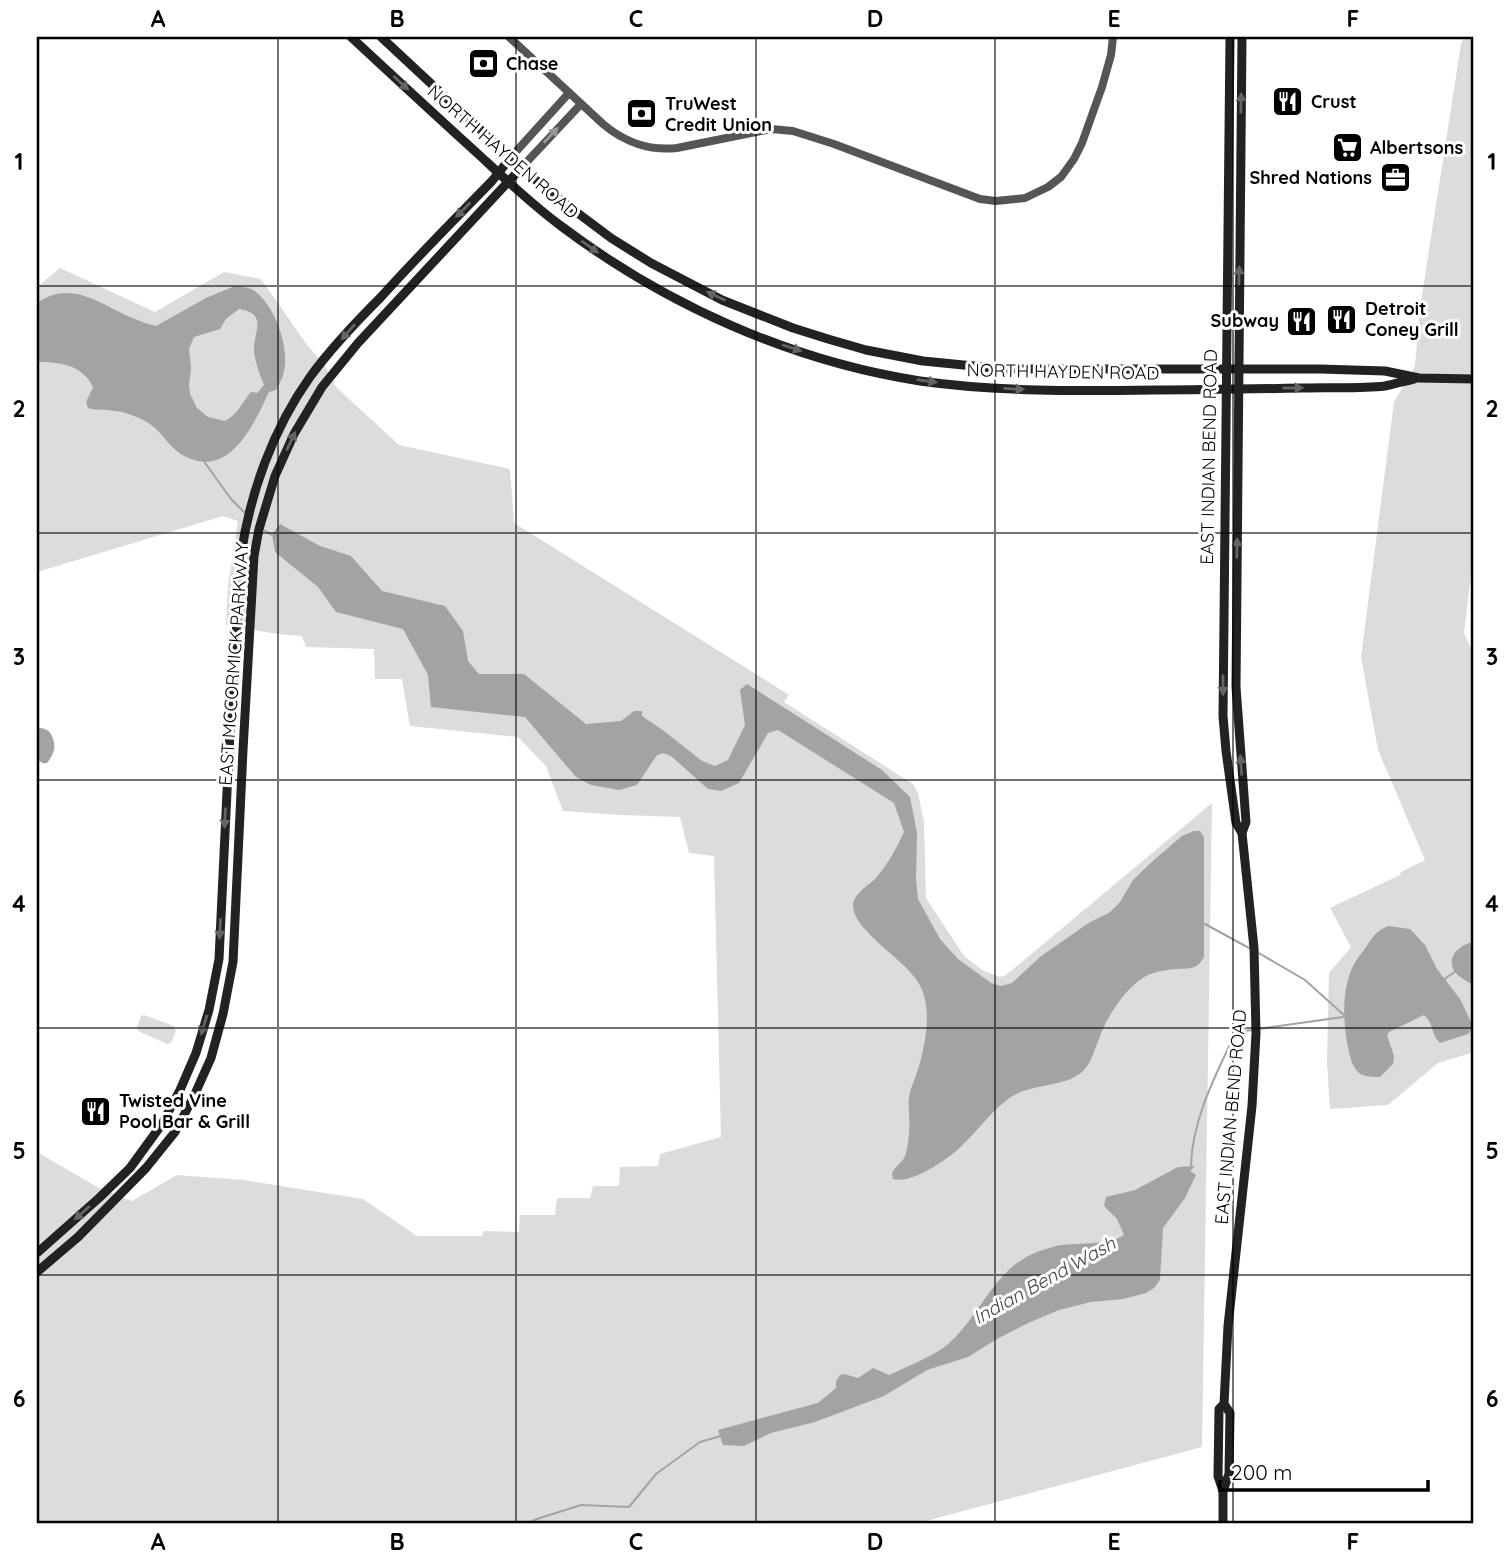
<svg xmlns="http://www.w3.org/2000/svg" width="1511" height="1561" font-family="Quicksand,sans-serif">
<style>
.green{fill:#dcdcdc}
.water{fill:#a3a3a3;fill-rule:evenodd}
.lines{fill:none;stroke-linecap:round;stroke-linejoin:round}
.stream{stroke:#a3a3a3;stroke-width:2}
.tertiary{stroke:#555;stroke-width:8}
.secondary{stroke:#222;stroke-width:9}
.oneway{fill:#646464}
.oneway2{fill:#999}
.grid{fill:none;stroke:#000;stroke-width:2;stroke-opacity:0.55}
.labels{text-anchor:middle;stroke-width:6;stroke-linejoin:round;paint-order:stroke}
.poi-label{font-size:18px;font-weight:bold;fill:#000;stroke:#fff;text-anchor:start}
.street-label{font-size:18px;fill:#000;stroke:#fff}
.water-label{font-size:19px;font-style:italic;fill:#444;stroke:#fff}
.neatline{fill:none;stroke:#000;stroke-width:2.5}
.grid-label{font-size:23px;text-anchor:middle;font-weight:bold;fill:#000}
</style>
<rect width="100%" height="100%" fill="#fff"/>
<g class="green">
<polygon points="1464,37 1474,37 1474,548 1464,633 1474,655 1474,1052 1438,1063 1388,1105 1330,1109 1327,1063 1329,973 1351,947 1330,908 1400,875 1401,872 1425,860 1378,750 1361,657 1394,402 1415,366 1420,308 1461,44"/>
<polygon points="60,268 155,312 224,272 261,279 307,345 324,364 336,387 399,445 510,469 514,523 789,695 784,702 913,784 918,793 924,822 926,898 964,956 984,971 1000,977 1006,975 1212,803 1202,1447 915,1524 772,1524 765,1520 759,1524 37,1524 37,1152 99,1188 132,1201 177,1175 243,1180 363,1199 417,1236 482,1236 484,1231 519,1232 520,1215 555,1215 557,1198 590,1198 593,1186 619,1186 620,1167 658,1166 660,1154 721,1137 714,856 689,853 680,817 620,815 563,811 546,766 518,737 410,726 402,679 375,679 374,649 306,647 302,636 277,634 226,625 228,586 238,521 223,516 37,572 37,287"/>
<polygon points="144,1015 174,1026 176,1031 171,1043 167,1044 138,1031 137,1027 141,1016"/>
</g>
<g class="water">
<path d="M 235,286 C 242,287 250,287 256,292 C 276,308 291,351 283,375 C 282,380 278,385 276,390 L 269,392 C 254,424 230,478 186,457 C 170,449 163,433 150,424 C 141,418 126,412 115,411 C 105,409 97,411 88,408 L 86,402 L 93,387 C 82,364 59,362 37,362 L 37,303 C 72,278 102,306 135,319 C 141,322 149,324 156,326 L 206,298 ZM 239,309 C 269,314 253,332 254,351 C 255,362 260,375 264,385 L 257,393 L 251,392 C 241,404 239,413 225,421 L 208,417 L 197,408 L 190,394 L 189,386 L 191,368 L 189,349 L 194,337 L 220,329 L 226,319 Z"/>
<path d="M 280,524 L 320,546 L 351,556 L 382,591 L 445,606 L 463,631 L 468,661 L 479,674 L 524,674 L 586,724 L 621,721 L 634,711 L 642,711 L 642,716 L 664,731 L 702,761 L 715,766 L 728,760 L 745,725 L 740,690 L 747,684 L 882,770 L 910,797 L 917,833 L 916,879 L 918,899 L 940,939 L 958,959 L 991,983 L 1001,986 L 1012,983 L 1040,957 L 1090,922 L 1109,913 L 1120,902 L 1133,880 L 1155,859 L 1182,836 L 1194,831 L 1200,831 L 1204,837 L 1204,957 C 1197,970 1190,968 1178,969 C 1169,969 1154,972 1146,976 C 1125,988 1107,1016 1099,1039 C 1094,1050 1092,1063 1082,1072 C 1064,1088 1029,1083 1008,1099 C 988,1114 974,1136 955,1152 C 941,1163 911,1184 893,1179 L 892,1173 C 895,1166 902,1163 905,1156 C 909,1144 910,1125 909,1113 C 909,1108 908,1102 909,1097 C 911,1086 916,1077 919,1066 C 926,1041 933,1006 918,982 C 905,960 853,930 853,906 C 853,894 868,886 876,878 C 888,864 896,849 904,832 L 894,803 L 778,730 L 768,733 L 739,783 L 721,791 L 708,789 L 671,756 L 663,753 L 657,755 L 637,785 L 619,790 L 591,785 L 576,777 L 525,717 L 431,707 L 428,675 L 403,629 L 336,612 L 318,587 L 275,552 L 272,534 Z"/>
<path d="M 42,728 L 49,731 C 57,743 56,752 47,763 C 42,764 40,762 37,758 L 37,729 Z"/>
<path d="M 1388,926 L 1410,929 L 1425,945 L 1437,969 L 1460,999 L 1473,1026 L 1468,1034 L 1440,1043 C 1431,1035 1433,1021 1424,1015 L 1389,1032 L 1387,1035 L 1394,1056 L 1393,1064 L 1380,1077 C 1373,1077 1364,1077 1359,1073 C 1351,1066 1349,1052 1347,1042 C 1343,1019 1342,989 1353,966 C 1357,958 1363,952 1368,944 C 1375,934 1377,931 1388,926 Z"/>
<path d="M 1470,943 L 1474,943 L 1474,985 C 1468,982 1459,977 1456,973 C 1445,960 1457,946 1470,943 Z"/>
<path d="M 1195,1166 L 1190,1171 L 1196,1175 L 1185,1198 L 1163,1228 L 1160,1280 L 1154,1288 L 1146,1293 L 1123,1299 L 1091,1302 L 1059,1310 L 1026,1324 L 997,1339 L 968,1357 L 927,1370 L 884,1396 L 815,1422 L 771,1433 L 744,1446 L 723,1445 L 718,1430 L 818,1403 L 836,1388 L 836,1381 L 840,1375 L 844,1374 L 858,1378 L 873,1368 L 889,1375 C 908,1366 930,1358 947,1345 C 978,1319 992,1274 1030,1255 C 1039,1251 1051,1247 1061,1245 C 1078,1243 1110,1245 1124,1235 L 1117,1219 L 1104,1206 L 1106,1197 L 1135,1190 L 1178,1167 Z"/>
</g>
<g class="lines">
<g class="stream">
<polyline points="203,460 231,499 245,513"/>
<polyline points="262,529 272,535"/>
<polyline points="1205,924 1249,948"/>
<polyline points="1257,952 1305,980 1345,1016"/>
<polyline points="1443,980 1456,971"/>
<polyline points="1258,1029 1343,1017"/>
<path d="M 1191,1166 C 1192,1119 1216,1074 1236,1032 L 1253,1030"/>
<polyline points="525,1524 537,1519 581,1505 629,1507 656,1474 700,1442 721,1436"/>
</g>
<g class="tertiary">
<path d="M 509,37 L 603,124 C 624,142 650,151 677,148 L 771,129 L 793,131 L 834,144 L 980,199 L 996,201 L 1025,198 L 1048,187 L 1061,177 L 1074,159 L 1082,143 L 1102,87 L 1111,55 L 1113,37"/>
<polyline points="511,157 569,93"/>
<polyline points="522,167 581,104"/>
</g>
<g class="secondary">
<path d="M 351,37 C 393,76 435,115 477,153 C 504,178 531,204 561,226 C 666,305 791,361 920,381 C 998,392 1077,391 1156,390 C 1205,390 1254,389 1303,388 C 1330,387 1358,389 1385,386 C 1395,384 1405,381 1414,379"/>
<polyline points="381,37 527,173 571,208 611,238 651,263 722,300 793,328 828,339 866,350 923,361 1004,369 1320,369 1385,371 1419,378 1474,379"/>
<polyline points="1230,37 1223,716 1226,751 1236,823 1242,833"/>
<path d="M 37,1253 L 99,1198 L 130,1168 L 162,1124 L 180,1090 L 196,1053 L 209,1010 L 219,959 L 229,750 L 241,555 C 250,493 273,429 310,377 C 331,348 356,322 381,297 C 417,257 455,219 492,181 L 511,157"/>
<polyline points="37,1272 78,1237 146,1168 175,1132 194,1096 211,1058 223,1014 233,962 243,750 254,556 259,529 275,476 294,434 322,387 358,343 522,167"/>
<polyline points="1223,1491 1218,1476 1219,1409 1224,1404 1228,1326 1252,1106 1256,1033 1254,948 1242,833 1246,822 1236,687 1242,37"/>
<polyline points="1223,1524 1223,1491 1229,1474 1230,1413 1224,1404"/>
</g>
</g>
<defs><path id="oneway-solid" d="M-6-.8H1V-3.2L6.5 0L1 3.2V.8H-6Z" transform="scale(1.75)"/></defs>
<g class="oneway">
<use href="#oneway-solid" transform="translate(401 83) rotate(43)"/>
<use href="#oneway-solid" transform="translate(1241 103) rotate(-89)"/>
<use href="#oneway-solid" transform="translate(463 210) rotate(135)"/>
<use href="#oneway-solid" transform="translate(590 247) rotate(35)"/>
<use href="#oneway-solid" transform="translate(1239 276) rotate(-89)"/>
<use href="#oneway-solid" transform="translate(716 296) rotate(-155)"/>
<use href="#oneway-solid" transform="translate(348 332) rotate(131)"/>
<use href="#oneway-solid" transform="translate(792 348) rotate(18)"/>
<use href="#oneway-solid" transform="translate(927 381) rotate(8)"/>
<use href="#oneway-solid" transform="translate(1293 388) rotate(-1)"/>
<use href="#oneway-solid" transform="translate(1014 389) rotate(3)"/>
<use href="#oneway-solid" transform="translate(291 441) rotate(-65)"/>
<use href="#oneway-solid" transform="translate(1237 548) rotate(-89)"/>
<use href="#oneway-solid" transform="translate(1223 685) rotate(90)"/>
<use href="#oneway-solid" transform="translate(1241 765) rotate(-94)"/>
<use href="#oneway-solid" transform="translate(225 818) rotate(93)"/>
<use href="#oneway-solid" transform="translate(220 929) rotate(93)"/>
<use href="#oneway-solid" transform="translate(204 1025) rotate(107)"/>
<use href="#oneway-solid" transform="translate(82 1213) rotate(138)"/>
</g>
<use class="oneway2" href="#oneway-solid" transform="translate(551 135) rotate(-47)"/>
<path class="grid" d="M 278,37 L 278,1524M 516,37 L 516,1524M 756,37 L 756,1524M 995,37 L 995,1524M 1233,37 L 1233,1524M 37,286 L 1474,286M 37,533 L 1474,533M 37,780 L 1474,780M 37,1028 L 1474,1028M 37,1275 L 1474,1275"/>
<defs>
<symbol id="bank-square" viewBox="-11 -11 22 22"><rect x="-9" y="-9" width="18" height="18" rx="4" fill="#000" stroke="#fff"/><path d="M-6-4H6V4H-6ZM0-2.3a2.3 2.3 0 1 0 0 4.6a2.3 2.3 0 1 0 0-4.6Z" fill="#fff"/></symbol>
<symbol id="restaurant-square" viewBox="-11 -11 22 22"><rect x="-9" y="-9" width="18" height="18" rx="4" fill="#000" stroke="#fff"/><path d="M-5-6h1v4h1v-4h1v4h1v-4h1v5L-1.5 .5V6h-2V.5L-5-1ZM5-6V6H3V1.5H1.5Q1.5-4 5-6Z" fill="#fff"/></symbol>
<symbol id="supermarket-square" viewBox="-11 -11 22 22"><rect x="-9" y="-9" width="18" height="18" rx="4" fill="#000" stroke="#fff"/><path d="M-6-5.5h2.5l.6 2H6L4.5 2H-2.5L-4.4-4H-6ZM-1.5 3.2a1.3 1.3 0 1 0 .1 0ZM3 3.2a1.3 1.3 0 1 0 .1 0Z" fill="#fff"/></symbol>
<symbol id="office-square" viewBox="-11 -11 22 22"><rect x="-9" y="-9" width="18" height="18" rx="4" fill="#000" stroke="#fff"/><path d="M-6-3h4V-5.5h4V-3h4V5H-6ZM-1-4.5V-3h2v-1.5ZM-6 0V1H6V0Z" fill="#fff"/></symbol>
</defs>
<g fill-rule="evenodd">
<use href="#bank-square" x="466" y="46" width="35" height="35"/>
<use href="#restaurant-square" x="1270" y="84" width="35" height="35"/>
<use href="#bank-square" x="624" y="96" width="35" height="35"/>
<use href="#supermarket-square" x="1330" y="130" width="35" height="35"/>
<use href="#office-square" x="1378" y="160" width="35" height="35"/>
<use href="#restaurant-square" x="1324" y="302" width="35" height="35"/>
<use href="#restaurant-square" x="1284" y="304" width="35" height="35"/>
<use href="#restaurant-square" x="78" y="1094" width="35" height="35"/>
</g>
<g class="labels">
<g class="poi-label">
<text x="506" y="70">Chase</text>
<text x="1311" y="108">Crust</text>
<text x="665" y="110">TruWest<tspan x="665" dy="21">Credit Union</tspan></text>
<text x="1370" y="154">Albertsons</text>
<text x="1372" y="184" text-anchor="end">Shred Nations</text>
<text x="1365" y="315">Detroit<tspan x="1365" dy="21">Coney Grill</tspan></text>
<text x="1279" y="327" text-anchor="end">Subway</text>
<text x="119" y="1107">Twisted Vine<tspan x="119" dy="21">Pool Bar &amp; Grill</tspan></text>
</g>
<g class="street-label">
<text transform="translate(503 152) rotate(41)" y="6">NORTH HAYDEN ROAD</text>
<text transform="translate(1063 372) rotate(1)" y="6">NORTH HAYDEN ROAD</text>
<text transform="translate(1209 457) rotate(-89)" y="6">EAST INDIAN BEND ROAD</text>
<text transform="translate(234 664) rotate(-86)" y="6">EAST MCCORMICK PARKWAY</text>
<text transform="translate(1231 1117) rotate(-85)" y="6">EAST INDIAN BEND ROAD</text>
</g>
<g class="water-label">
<text transform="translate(1044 1280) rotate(-29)" y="7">Indian Bend Wash</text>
</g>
</g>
<rect width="1511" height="1561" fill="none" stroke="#ffffff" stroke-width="77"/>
<path d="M1220 1480v10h208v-10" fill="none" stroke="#000000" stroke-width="3.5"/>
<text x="1231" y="1480" font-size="21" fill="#000000" stroke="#ffffff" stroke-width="5" paint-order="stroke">200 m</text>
<rect x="38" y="38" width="1434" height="1484" class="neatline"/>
<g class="grid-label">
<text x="158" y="27">A</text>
<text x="397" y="27">B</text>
<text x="636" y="27">C</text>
<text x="875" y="27">D</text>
<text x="1114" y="27">E</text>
<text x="1353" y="27">F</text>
<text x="19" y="170">1</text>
<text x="1492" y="170">1</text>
<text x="19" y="417">2</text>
<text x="1492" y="417">2</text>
<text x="19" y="665">3</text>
<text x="1492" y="665">3</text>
<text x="19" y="912">4</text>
<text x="1492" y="912">4</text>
<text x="19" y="1159">5</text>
<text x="1492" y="1159">5</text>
<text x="19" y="1407">6</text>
<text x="1492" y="1407">6</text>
<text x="158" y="1550">A</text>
<text x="397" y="1550">B</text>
<text x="636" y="1550">C</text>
<text x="875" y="1550">D</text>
<text x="1114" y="1550">E</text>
<text x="1353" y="1550">F</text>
</g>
</svg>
